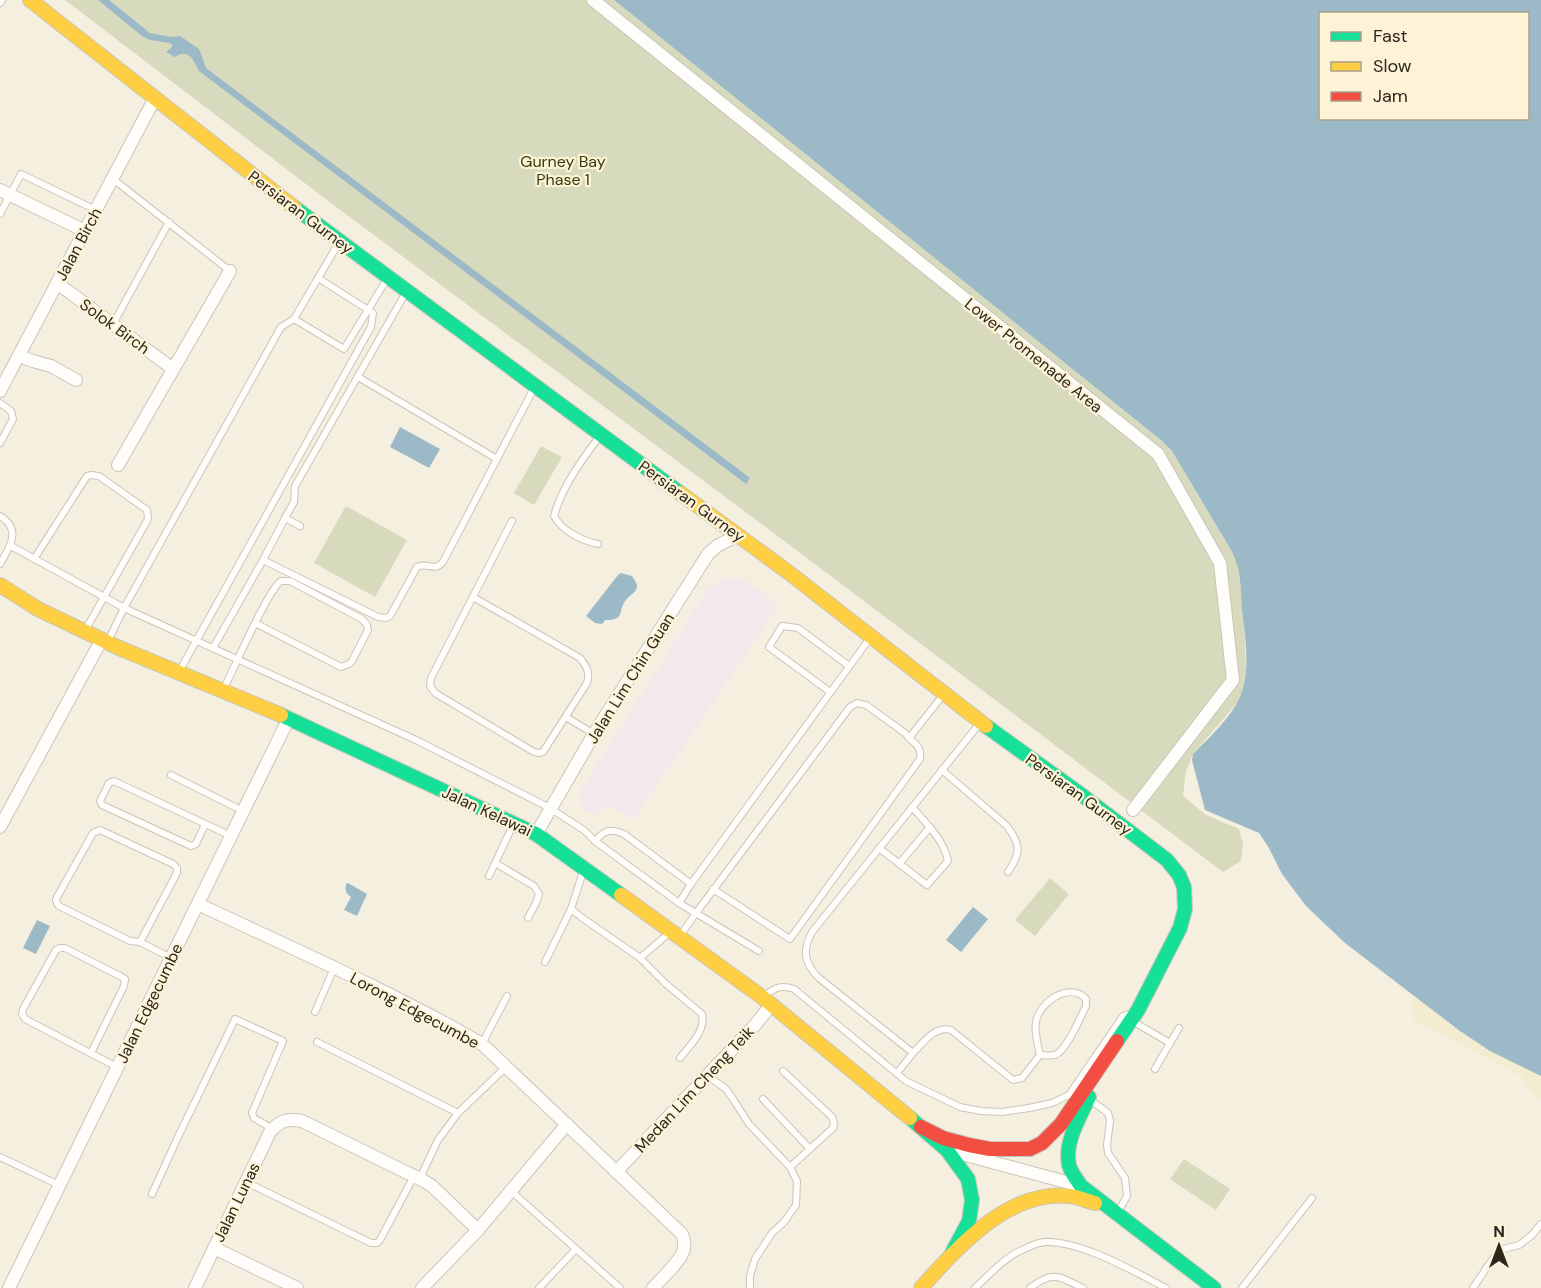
<svg xmlns="http://www.w3.org/2000/svg" width="1541" height="1288" font-family="'DM Sans',sans-serif">
<style>
.commercial{fill:#f2e9ed}
.green{fill:#d7dabd}
.sand{fill:#f4ecd1}
.water{fill:#9bb9c6;fill-rule:evenodd}
.lines{fill:none;stroke-linecap:round;stroke-linejoin:round}
.lane-casing{stroke:#cac5b9;stroke-width:8}
.street-casing{stroke:#cac5b9;stroke-width:14}
.fast-casing{stroke:#cac5b9;stroke-width:16}
.slow-casing{stroke:#cac5b9;stroke-width:16}
.jam-casing{stroke:#cac5b9;stroke-width:16}
.lane{stroke:#fefdfa;stroke-width:6}
.street{stroke:#fefdfa;stroke-width:12}
.fast{stroke:#16e098;stroke-width:14}
.slow{stroke:#ffcf43;stroke-width:14}
.jam{stroke:#f24e42;stroke-width:14}
.labels{text-anchor:middle;stroke-width:4.5;stroke-linejoin:round;paint-order:stroke}
.park-label{font-size:16px;fill:#353d08;stroke:#fef3d7}
.street-label{font-size:16px;fill:#2b271d;stroke:#fef3d7}
</style>
<rect width="100%" height="100%" fill="#f5efe0"/>
<polygon class="commercial" points="725,578 743,578 779,606 633,820 610,805 596,816 583,808 580,791 708,589"/>
<g class="green">
<polygon points="65,0 614,0 1162,441 1172,451 1231,550 1238,567 1240,580 1245,643 1246,669 1244,687 1238,702 1193,754 1186,771 1183,796 1206,815 1239,829 1243,844 1241,861 1223,872 783,540 327,200"/>
<polygon points="541,446 562,457 534,505 514,493"/>
<polygon points="346,506 407,540 375,597 314,563"/>
<polygon points="1050,878 1069,894 1035,936 1015,920"/>
<polygon points="1184,1159 1230,1189 1216,1210 1170,1179"/>
</g>
<polygon class="sand" points="1417,997 1460,1031 1490,1051 1541,1076 1541,1099 1530,1093 1523,1077 1415,1022 1410,1003"/>
<g class="water">
<path d="M 98,0 L 109,0 L 150,33 L 171,37 L 180,36 L 199,49 L 206,68 L 750,478 L 746,484 L 199,71 C 193,60 189,48 175,57 L 166,52 L 173,46 L 170,43 L 150,40 L 142,36 Z"/>
<path d="M 614,0 L 1541,0 L 1541,1076 L 1490,1051 L 1460,1031 L 1345,943 L 1306,906 L 1282,874 L 1269,848 L 1259,833 L 1205,810 L 1192,760 L 1193,754 C 1208,739 1229,719 1238,701 C 1252,674 1245,638 1242,609 C 1241,596 1241,581 1238,568 C 1236,562 1234,556 1231,550 L 1172,451 L 1162,441 ZM 1320,14 L 1528,14 L 1528,118 L 1320,118 Z"/>
<polygon points="400,427 440,449 429,468 390,447"/>
<path d="M 621,573 L 632,576 C 643,591 633,591 625,601 C 618,612 625,620 605,620 L 602,624 L 595,623 L 586,616 L 618,575 Z"/>
<path d="M 348,883 L 367,894 L 357,916 L 344,910 L 351,897 C 346,893 345,891 346,884 Z"/>
<polygon points="973,907 988,919 961,952 946,940"/>
<polygon points="37,920 50,926 36,954 23,948"/>
</g>
<g class="lines">
<defs>
<g id="lane">
<polyline points="0,3 2,0"/>
<polyline points="113,179 230,271"/>
<polyline points="0,214 21,174 96,210"/>
<polyline points="294,319 344,349 387,279"/>
<polyline points="113,324 169,222"/>
<polyline points="358,377 497,459"/>
<polyline points="0,403 11,411 13,419 0,443"/>
<path d="M 0,516 C 22,529 10,547 0,564"/>
<polyline points="300,526 285,518 294,502 295,486 405,294"/>
<path d="M 598,544 C 582,541 561,530 554,516 C 562,487 581,461 599,437"/>
<polyline points="11,546 124,608 416,740 550,808 585,831 595,841 679,903 759,951"/>
<polyline points="34,559 87,476 91,475 99,476 147,510 148,518 147,521 86,629"/>
<path d="M 263,560 L 378,617 L 386,618 L 390,616 L 417,567 C 428,561 433,573 443,562 L 533,390"/>
<path d="M 473,597 L 580,658 C 587,667 590,672 587,683 L 543,752 L 539,753 L 534,752 L 435,693 L 430,686 L 431,678 L 512,521"/>
<polyline points="108,641 124,608 281,327 294,319 338,244"/>
<polyline points="213,648 263,560 285,518"/>
<polyline points="180,670 371,327 373,313 318,278"/>
<path d="M 223,690 C 233,671 268,589 281,581 L 290,581 L 362,619 L 367,625 L 368,630 L 352,661 L 349,664 L 341,667 L 255,623"/>
<polyline points="830,692 769,647 782,626 798,628 849,666"/>
<polyline points="566,717 594,734"/>
<path d="M 980,723 L 812,932 C 802,951 804,963 819,978 L 913,1053 C 923,1043 935,1025 951,1030 L 1013,1080 L 1022,1078 L 1040,1055 C 1045,1055 1050,1056 1055,1055 C 1067,1050 1080,1018 1086,1006 L 1086,999 C 1070,981 1039,1002 1036,1022 C 1034,1032 1038,1045 1040,1055"/>
<path d="M 942,770 L 1007,826 C 1021,845 1021,853 1008,872"/>
<polyline points="171,775 243,811"/>
<polyline points="205,824 196,844 191,846 102,805 100,801 109,783 114,781 231,836"/>
<polygon points="100,830 173,864 177,868 177,873 140,942 130,941 59,906 57,903 56,899 93,833"/>
<path d="M 595,841 C 605,830 610,828 624,834 L 691,884"/>
<path d="M 879,848 L 927,885 L 948,861 C 944,840 926,823 912,807"/>
<polyline points="495,863 534,886 539,894 536,903 528,918"/>
<polyline points="899,864 930,827"/>
<polyline points="489,876 512,827"/>
<path d="M 713,889 L 790,939 L 920,759 C 922,748 916,744 909,738"/>
<polyline points="679,903 691,884 870,638"/>
<polyline points="571,909 581,917 640,958 668,934"/>
<polyline points="680,936 696,913 850,707 857,703 866,705 905,733 909,738 944,694"/>
<polyline points="140,942 171,958"/>
<path d="M 640,958 L 666,984 L 702,1014 C 706,1031 690,1045 680,1058"/>
<polyline points="545,962 571,909 583,872"/>
<path d="M 763,996 C 775,989 779,984 794,989 L 906,1081 L 960,1107 L 981,1111 L 1002,1112 L 1029,1108 L 1052,1103 L 1069,1095 L 1123,1016 L 1129,1014"/>
<polyline points="315,1012 334,968"/>
<polyline points="1134,1022 1170,1043 1179,1028"/>
<polyline points="317,1042 458,1113"/>
<polyline points="482,1044 507,996"/>
<polyline points="91,1053 124,986 125,979 120,976 65,948 60,948 56,950 23,1009 22,1014 25,1019 117,1067"/>
<polyline points="1155,1069 1170,1043"/>
<polyline points="783,1071 832,1117 834,1123 833,1128 790,1167"/>
<polyline points="897,1073 913,1053"/>
<polyline points="708,1076 726,1089 733,1099 749,1124 790,1167 797,1181 796,1205 784,1222 772,1233 755,1259 750,1276 750,1288"/>
<polyline points="763,1099 810,1149"/>
<polyline points="1089,1099 1108,1113 1110,1121 1107,1145 1108,1153 1125,1178 1127,1196 1118,1212"/>
<polyline points="0,1157 59,1185"/>
<polyline points="420,1178 438,1140 458,1113 506,1067"/>
<polyline points="246,1182 371,1243 377,1243 380,1240 414,1176"/>
<polyline points="511,1191 620,1288"/>
<polyline points="152,1194 178,1137 235,1019 283,1041 252,1113 254,1118 273,1129"/>
<polyline points="539,1288 576,1249"/>
<path d="M 975,1288 C 989,1275 1004,1258 1022,1250 C 1028,1247 1037,1243 1044,1242 C 1080,1240 1133,1271 1166,1288"/>
<path d="M 1030,1288 C 1053,1270 1058,1276 1083,1288"/>
<polyline points="1242,1288 1312,1198"/>
<polyline points="1473,1288 1494,1257 1504,1249 1519,1245 1532,1235 1541,1224"/>
</g>
<g id="street">
<polyline points="593,0 1158,454 1220,563 1233,680 1133,810"/>
<polyline points="0,190 85,231"/>
<polyline points="57,283 173,369"/>
<polyline points="19,356 33,361 51,366 76,380"/>
<polyline points="0,391 155,98"/>
<polyline points="118,465 230,271"/>
<polyline points="0,827 102,639"/>
<polyline points="536,834 594,734 708,554 717,546 738,535"/>
<path d="M 198,904 C 293,949 391,991 482,1044 L 682,1234 C 684,1239 685,1243 684,1249 C 681,1261 662,1278 653,1288"/>
<polyline points="947,1150 1081,1186"/>
<polyline points="616,1172 755,1025 771,1005"/>
<polyline points="214,1248 297,1288"/>
<polyline points="9,1288 289,718"/>
<path d="M 195,1288 L 270,1132 C 279,1121 287,1118 302,1121 L 424,1181 L 432,1186 L 478,1230"/>
<polyline points="422,1288 478,1230 567,1124"/>
</g>
<g id="fast">
<polyline points="295,208 680,493"/>
<polyline points="281,715 536,834 621,895"/>
<polyline points="986,726 1083,796 1167,860 1179,875 1184,887 1185,909 1180,928 1138,1010 1117,1041"/>
<path d="M 1089,1097 C 1080,1117 1064,1142 1069,1165 C 1071,1173 1077,1180 1081,1186 L 1214,1288"/>
<polyline points="910,1118 947,1150 968,1179 972,1200 969,1221 952,1253"/>
</g>
<g id="slow">
<polyline points="30,0 295,208"/>
<polyline points="680,493 788,572 986,726"/>
<polyline points="0,585 38,609 117,647 281,715"/>
<polyline points="621,895 762,997 910,1118"/>
<path d="M 921,1288 C 958,1247 1008,1190 1068,1196 C 1077,1196 1086,1201 1095,1203"/>
</g>
<polyline id="jam" points="921,1127 943,1138 969,1145 990,1149 1030,1149 1042,1143 1061,1124 1117,1041"/>
</defs>
<use href="#lane" class="lane-casing"/>
<use href="#street" class="street-casing"/>
<use href="#fast" class="fast-casing"/>
<use href="#slow" class="slow-casing"/>
<use href="#jam" class="jam-casing"/>
<use href="#lane" class="lane"/>
<use href="#street" class="street"/>
<use href="#fast" class="fast"/>
<use href="#slow" class="slow"/>
<use href="#jam" class="jam"/>
</g>
<g class="labels">
<g class="park-label">
<text x="563" y="167">Gurney Bay<tspan x="563" dy="18">Phase 1</tspan></text>
</g>
<g class="street-label">
<text transform="translate(301 212) rotate(37)" y="6">Persiaran Gurney</text>
<text transform="translate(78 244) rotate(-62)" y="6">Jalan Birch</text>
<text transform="translate(115 326) rotate(36)" y="6">Solok Birch</text>
<text transform="translate(1034 355) rotate(39)" y="6">Lower Promenade Area</text>
<text transform="translate(692 501) rotate(36)" y="6">Persiaran Gurney</text>
<text transform="translate(630 678) rotate(-58)" y="6">Jalan Lim Chin Guan</text>
<text transform="translate(1079 794) rotate(36)" y="6">Persiaran Gurney</text>
<text transform="translate(487 811) rotate(25)" y="6">Jalan Kelawai</text>
<text transform="translate(149 1003) rotate(-64)" y="6">Jalan Edgecumbe</text>
<text transform="translate(415 1010) rotate(28)" y="6">Lorong Edgecumbe</text>
<text transform="translate(694 1089) rotate(-47)" y="6">Medan Lim Cheng Teik</text>
<text transform="translate(236 1202) rotate(-64)" y="6">Jalan Lunas</text>
</g>
</g>
<rect x="1319" y="12" width="210" height="108" fill="#fef3d7" stroke="#aaa18d" stroke-width="1.5"/>
<rect x="1331" y="32" width="30" height="9" fill="#16e098" stroke="#aaa18d" stroke-width="1.5"/>
<text x="1373" y="42" font-size="18" fill="#2b271d">Fast</text>
<rect x="1331" y="62" width="30" height="9" fill="#ffcf43" stroke="#aaa18d" stroke-width="1.5"/>
<text x="1373" y="72" font-size="18" fill="#2b271d">Slow</text>
<rect x="1331" y="92" width="30" height="9" fill="#f24e42" stroke="#aaa18d" stroke-width="1.5"/>
<text x="1373" y="102" font-size="18" fill="#2b271d">Jam</text>
<g transform="translate(1499 1246)" stroke="#fef3d7" stroke-width="4.5" paint-order="stroke">
<path d="M0-4.5L10 22L0 15L-10 22Z" fill="#2b271d"/>
<text y="-9" font-size="16" font-weight="bold" text-anchor="middle" fill="#2b271d">N</text>
</g>
</svg>
